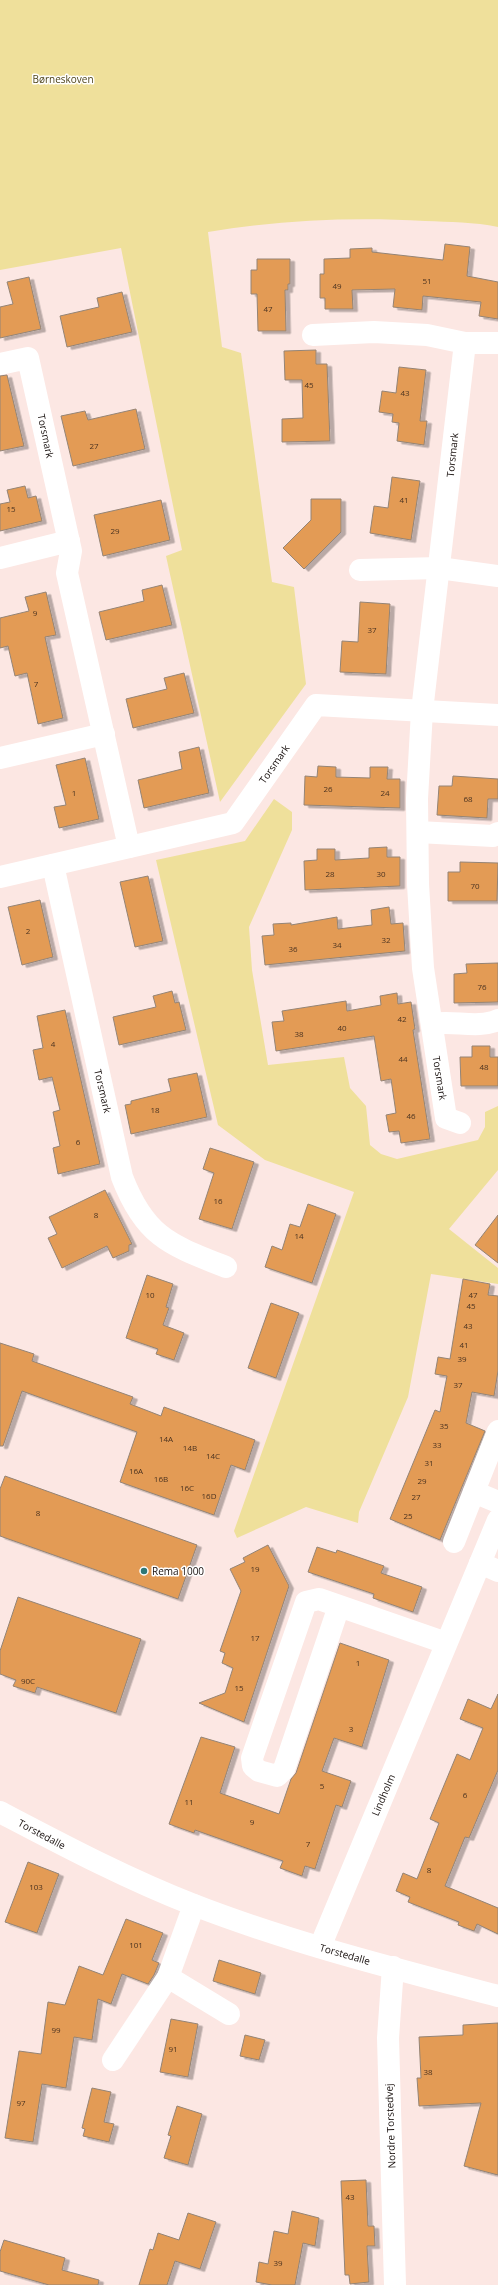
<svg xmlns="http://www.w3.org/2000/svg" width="498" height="2285" font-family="'Open Sans',sans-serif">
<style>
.green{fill:#efe09b}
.building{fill:#e39b54;stroke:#948476;filter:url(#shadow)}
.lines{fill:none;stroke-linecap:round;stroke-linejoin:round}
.minor{stroke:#fff;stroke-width:22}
.poi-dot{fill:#2e7777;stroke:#fff;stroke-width:1.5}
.labels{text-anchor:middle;stroke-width:3;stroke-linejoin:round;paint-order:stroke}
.number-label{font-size:8px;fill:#4b3320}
.park-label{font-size:10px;fill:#4e441a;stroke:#fff}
.street-label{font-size:10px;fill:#18100e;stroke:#fff}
.poi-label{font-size:10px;fill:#18100e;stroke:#fff;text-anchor:start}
</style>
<defs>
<filter id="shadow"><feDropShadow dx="4.5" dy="2.5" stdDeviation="0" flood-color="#0004"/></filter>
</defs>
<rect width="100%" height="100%" fill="#fce7e3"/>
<g class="green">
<path d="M 0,0 L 498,0 L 498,227 C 474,222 450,222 425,221 C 353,217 279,220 208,232 L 222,347 L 241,353 L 272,582 L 294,587 L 306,684 L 220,802 L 166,556 L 182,550 L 121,248 L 0,270 Z"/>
<polygon points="274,799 292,812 292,830 249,927 252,970 268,1065 344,1057 350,1088 366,1106 370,1145 381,1154 397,1159 478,1140 485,1127 485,1112 498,1106 498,1170 449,1229 498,1268 498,1284 431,1274 408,1397 359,1512 358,1523 306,1507 237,1538 234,1531 354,1192 265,1160 218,1125 156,860 245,841"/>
</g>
<g class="building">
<polygon points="445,244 470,247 467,276 498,282 498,319 479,316 481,302 423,296 422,310 393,307 395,289 352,290 353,309 325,309 325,298 320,298 320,274 324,274 324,259 350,258 350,249 372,248 372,252 443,260"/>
<polygon points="257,259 290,259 290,284 288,284 288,290 285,290 286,331 258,331 257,294 251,294 251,270 257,270"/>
<polygon points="29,277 41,329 0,338 0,307 13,304 7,282"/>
<polygon points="122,292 132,332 67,347 60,316 99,307 97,298"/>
<polygon points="316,350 316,364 327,364 330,441 282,442 282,419 303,418 302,380 285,380 284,351"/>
<polygon points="399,367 426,370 420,421 427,421 424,445 397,441 399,423 392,422 393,414 379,412 382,391 396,393"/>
<polygon points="7,375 24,446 0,451 0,376"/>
<polygon points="136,409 145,449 73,466 61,416 85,411 88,420"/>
<polygon points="392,477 420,481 411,540 370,533 374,506 388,508"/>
<polygon points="25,486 28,498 36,496 42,521 0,531 0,504 10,502 7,490"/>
<polygon points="311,499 341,499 341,532 304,569 283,548 311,520"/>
<polygon points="161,500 170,540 103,556 94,515"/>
<polygon points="162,585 172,625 106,640 99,612 144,601 142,590"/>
<polygon points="46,592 56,635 45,637 63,718 38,724 27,673 15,676 8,646 0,648 0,618 29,611 25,597"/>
<polygon points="360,602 390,604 386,674 340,672 342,641 358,642"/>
<polygon points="184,673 194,713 133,728 126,699 167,689 164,678"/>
<polygon points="199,747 209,793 144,808 138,780 182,769 179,752"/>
<polygon points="85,758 99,819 59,828 54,807 66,805 56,765"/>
<polygon points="318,766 336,767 336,777 370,778 370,767 388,767 387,779 400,779 400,808 304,805 305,776 317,777"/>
<polygon points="453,776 498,779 498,799 488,799 487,818 437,815 439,786 452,786"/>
<polygon points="387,847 387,857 400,857 400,886 305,890 304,861 317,860 317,849 335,849 335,860 369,858 369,848"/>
<polygon points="460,862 498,863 497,901 448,901 448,872 460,872"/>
<polygon points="148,876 163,941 135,947 120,882"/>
<polygon points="40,900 53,957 22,965 8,907"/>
<polygon points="389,907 391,924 403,923 405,951 265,965 262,936 274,935 273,924 291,923 291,925 337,917 338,929 372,925 371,910"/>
<polygon points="498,963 498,1002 454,1003 454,974 467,973 466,964"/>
<polygon points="172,991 175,1003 179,1002 186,1030 119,1045 113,1017 156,1007 153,996"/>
<polygon points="397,993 398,1004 411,1002 415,1029 413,1030 430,1139 401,1143 399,1131 389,1132 386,1115 396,1113 391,1079 381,1081 374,1036 276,1051 272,1022 284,1021 282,1011 346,1001 347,1011 381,1005 380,996"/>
<polygon points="65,1010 100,1164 58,1174 53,1148 60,1146 53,1112 60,1110 52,1077 39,1080 33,1050 43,1048 37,1016"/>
<polygon points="472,1046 490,1046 490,1057 498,1057 498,1086 461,1086 460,1057 472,1057"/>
<polygon points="197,1073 207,1117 131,1134 125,1105 131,1104 131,1101 171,1091 168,1079"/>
<polygon points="210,1148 254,1162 232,1229 199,1219 214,1173 203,1169"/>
<polygon points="105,1190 132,1244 129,1245 129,1251 113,1258 107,1246 62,1268 48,1238 57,1234 49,1217"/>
<polygon points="308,1204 336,1214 312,1283 265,1267 272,1246 282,1250 290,1224 300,1227"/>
<polygon points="498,1215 498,1263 475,1245"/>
<polygon points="147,1275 173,1284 166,1307 169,1308 163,1325 184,1333 174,1360 156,1354 158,1349 126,1338"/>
<polygon points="463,1279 490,1284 488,1295 498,1296 498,1371 494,1396 472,1392 466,1423 485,1431 440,1540 390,1519 435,1410 440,1412 447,1376 435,1374 438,1357 450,1359"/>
<polygon points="271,1303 299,1313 276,1378 248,1368"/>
<polygon points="0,1343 34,1354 32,1361 133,1397 130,1404 161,1416 164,1407 255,1440 245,1470 231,1465 214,1515 120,1482 137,1432 22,1391 3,1446 0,1446"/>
<polygon points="5,1476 197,1545 178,1599 0,1536 0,1489"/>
<polygon points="268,1545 289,1586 244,1722 199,1703 225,1693 233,1668 222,1663 225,1653 220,1651 241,1591 230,1569 245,1562 243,1558"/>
<polygon points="317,1547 336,1553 337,1550 384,1566 381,1573 422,1587 413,1612 373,1598 374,1594 308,1572"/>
<polygon points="18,1597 141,1639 116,1713 37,1687 35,1693 13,1686 16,1680 0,1674 0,1651"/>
<polygon points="340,1643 389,1660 362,1747 334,1738 322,1771 351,1781 342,1807 336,1805 315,1869 305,1866 302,1876 280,1868 283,1861 195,1830 194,1833 169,1824 201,1737 235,1747 220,1793 279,1814 291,1779 296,1773"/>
<polygon points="498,1694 498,1770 469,1838 465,1837 445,1886 498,1908 498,1934 477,1924 474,1931 458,1925 459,1922 408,1902 410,1897 396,1891 403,1873 417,1879 439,1823 430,1819 457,1754 470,1760 483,1728 460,1719 468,1699 491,1709"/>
<polygon points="28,1862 59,1874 37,1933 5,1922"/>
<polygon points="126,1919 163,1933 152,1960 159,1963 154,1975 148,1984 122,1974 111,2004 98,1999 92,2040 74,2037 66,2088 42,2084 33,2142 5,2138 19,2051 41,2054 48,2002 65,2005 79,1966 103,1975"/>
<polygon points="219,1960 261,1973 255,1994 213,1981"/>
<polygon points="171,2019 198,2024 188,2077 160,2072"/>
<polygon points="498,2023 498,2175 464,2166 481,2103 419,2106 417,2078 421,2078 419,2037 463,2035 463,2025"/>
<polygon points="245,2035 265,2040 259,2060 240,2056"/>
<polygon points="92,2088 111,2092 104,2122 114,2124 109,2142 83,2136 85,2129 82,2128"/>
<polygon points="177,2106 202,2114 188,2165 164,2158 171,2136 168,2135"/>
<polygon points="366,2180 368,2226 374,2226 375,2246 367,2246 369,2282 350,2284 349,2275 345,2275 341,2181"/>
<polygon points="292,2211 319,2218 315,2246 303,2243 295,2285 272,2285 256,2282 259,2262 268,2264 274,2231 288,2234"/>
<polygon points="188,2213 216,2222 200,2269 175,2261 167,2285 139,2285 150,2249 153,2250 158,2233 179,2240"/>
<polygon points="4,2240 65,2258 62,2270 99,2280 98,2285 49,2285 0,2271 0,2252"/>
</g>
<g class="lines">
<g class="minor">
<polyline points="313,335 374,332 427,335 465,343 498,343"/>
<polyline points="0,364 28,358 71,551 67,573 129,847"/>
<polyline points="0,558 69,541"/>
<polyline points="360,570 439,568 498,576"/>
<polyline points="0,758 104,734"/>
<polyline points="418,832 493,836 498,833"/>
<path d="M 53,865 L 122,1177 C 145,1237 170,1245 226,1267"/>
<polyline points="0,877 233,823 316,705 498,715"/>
<path d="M 432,1024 C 453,1020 478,1029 498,1020"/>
<polyline points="460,1123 446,1118 423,968 418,884 417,799 422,711 465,343"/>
<polyline points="474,1492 498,1502"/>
<polyline points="454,1542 498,1431"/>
<polyline points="480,1563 498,1571"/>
<polyline points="339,1606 284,1769 277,1776 259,1771 253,1766 252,1758 306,1602 319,1599 446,1643"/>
<path d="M 0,1812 C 63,1845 127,1879 194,1905 C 292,1943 396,1969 498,1996"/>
<polyline points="320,1947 498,1520"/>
<polyline points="393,1967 388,2038 395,2285"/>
<polyline points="168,1977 229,2014"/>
<polyline points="113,2060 168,1977 194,1905"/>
</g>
</g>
<circle class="poi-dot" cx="144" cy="1571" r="4"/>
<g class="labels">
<g class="number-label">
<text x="427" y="284">51</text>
<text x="337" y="289">49</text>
<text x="268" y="312">47</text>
<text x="309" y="388">45</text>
<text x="405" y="396">43</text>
<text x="94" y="449">27</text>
<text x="404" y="503">41</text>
<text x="11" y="512">15</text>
<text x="115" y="534">29</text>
<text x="35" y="616">9</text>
<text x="372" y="633">37</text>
<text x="36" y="687">7</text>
<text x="328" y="792">26</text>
<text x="74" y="796">1</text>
<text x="385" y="796">24</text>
<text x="468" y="802">68</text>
<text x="330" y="877">28</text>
<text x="381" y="877">30</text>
<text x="475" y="889">70</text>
<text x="28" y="934">2</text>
<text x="386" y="943">32</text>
<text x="337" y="948">34</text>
<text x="293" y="952">36</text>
<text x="482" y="990">76</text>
<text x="402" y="1022">42</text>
<text x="342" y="1031">40</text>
<text x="299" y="1037">38</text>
<text x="53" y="1047">4</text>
<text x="403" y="1062">44</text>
<text x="484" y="1070">48</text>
<text x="155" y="1113">18</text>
<text x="411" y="1119">46</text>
<text x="78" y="1145">6</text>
<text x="218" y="1204">16</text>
<text x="96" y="1218">8</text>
<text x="299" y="1239">14</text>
<text x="150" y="1298">10</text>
<text x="473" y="1298">47</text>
<text x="471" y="1309">45</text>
<text x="468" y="1329">43</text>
<text x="464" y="1348">41</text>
<text x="462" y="1362">39</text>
<text x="458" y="1388">37</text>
<text x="444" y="1429">35</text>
<text x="166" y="1442">14A</text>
<text x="437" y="1448">33</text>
<text x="190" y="1451">14B</text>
<text x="213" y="1459">14C</text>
<text x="429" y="1466">31</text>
<text x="136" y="1474">16A</text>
<text x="161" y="1482">16B</text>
<text x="422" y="1484">29</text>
<text x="187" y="1491">16C</text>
<text x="209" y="1499">16D</text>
<text x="416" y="1500">27</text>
<text x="38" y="1516">8</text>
<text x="408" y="1519">25</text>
<text x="255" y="1572">19</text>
<text x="255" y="1641">17</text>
<text x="358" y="1666">1</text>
<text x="28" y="1684">90C</text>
<text x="239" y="1691">15</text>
<text x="351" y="1732">3</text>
<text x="322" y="1789">5</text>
<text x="465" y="1798">6</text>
<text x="189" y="1805">11</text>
<text x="252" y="1825">9</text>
<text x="308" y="1847">7</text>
<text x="429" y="1873">8</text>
<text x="36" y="1890">103</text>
<text x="136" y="1948">101</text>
<text x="56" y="2033">99</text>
<text x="173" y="2052">91</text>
<text x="428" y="2075">38</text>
<text x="21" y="2106">97</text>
<text x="350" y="2200">43</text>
<text x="278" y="2266">39</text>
</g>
<g class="park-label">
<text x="63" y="83">Børneskoven</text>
</g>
<g class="street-label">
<text transform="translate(46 436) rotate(78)" y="4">Torsmark</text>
<text transform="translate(452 455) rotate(-84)" y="4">Torsmark</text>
<text transform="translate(274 764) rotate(-55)" y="4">Torsmark</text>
<text transform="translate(440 1078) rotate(81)" y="4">Torsmark</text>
<text transform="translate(103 1091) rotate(77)" y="4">Torsmark</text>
<text transform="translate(383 1795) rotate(-67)" y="4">Lindholm</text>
<text transform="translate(42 1834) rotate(28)" y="4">Torstedalle</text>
<text transform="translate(345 1954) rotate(16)" y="4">Torstedalle</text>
<text transform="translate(390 2126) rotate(-92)" y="4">Nordre Torstedvej</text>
</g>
<g class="poi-label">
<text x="152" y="1575">Rema 1000</text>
</g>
</g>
</svg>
